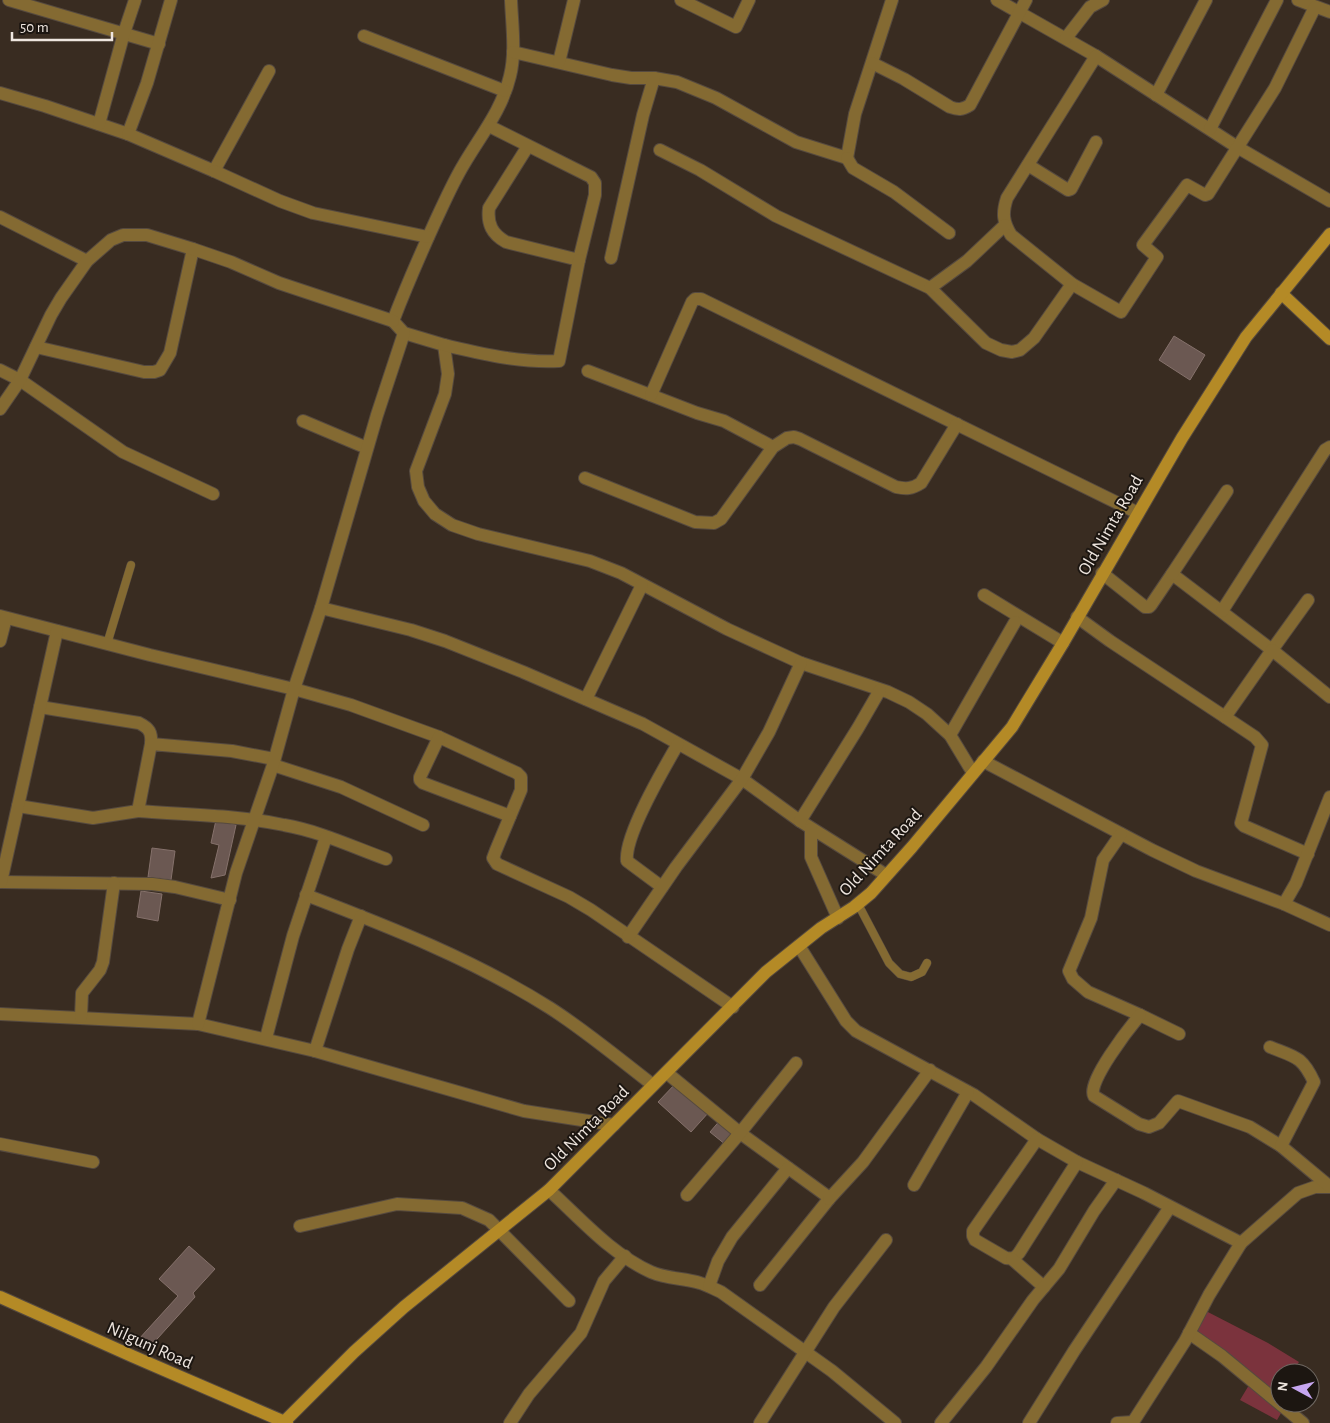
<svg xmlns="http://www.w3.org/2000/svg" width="1330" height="1423" font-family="'Alegreya Sans',sans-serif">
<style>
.green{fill:#7b333d}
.building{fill:#6b5852;stroke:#85716b}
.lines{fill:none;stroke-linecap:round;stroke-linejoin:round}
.lane-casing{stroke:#564a3f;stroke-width:9}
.street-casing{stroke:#564a3f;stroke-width:14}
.secondary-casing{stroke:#564a3f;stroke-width:14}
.lane{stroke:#846a32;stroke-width:8}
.street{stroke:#846a32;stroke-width:12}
.secondary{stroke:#b48a26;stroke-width:12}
.labels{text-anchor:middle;stroke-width:4;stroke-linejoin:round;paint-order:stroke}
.street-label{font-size:18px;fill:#efe6df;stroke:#1c1611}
</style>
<rect width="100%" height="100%" fill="#392c21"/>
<polygon class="green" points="1204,1310 1268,1343 1299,1362 1291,1373 1280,1373 1280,1387 1276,1391 1270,1390 1287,1403 1277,1420 1240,1400 1249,1385 1189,1333"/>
<g class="building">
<polygon points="1174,336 1205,355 1190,380 1159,360"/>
<polygon points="216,820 236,825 225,875 211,878 219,845 211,843"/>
<polygon points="152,848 175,851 171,880 148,877"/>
<polygon points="141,891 162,894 158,921 137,917"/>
<polygon points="677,1082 709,1112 691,1132 658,1102"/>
<polygon points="722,1118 738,1130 726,1145 710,1132"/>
<polygon points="189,1246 215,1269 193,1293 195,1297 148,1349 138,1340 178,1296 159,1279"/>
</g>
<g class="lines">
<defs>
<g id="lane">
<polyline points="107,644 131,565"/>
<polyline points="858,904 889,963 900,974 911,977 922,972 927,963"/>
</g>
<g id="street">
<polyline points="9,0 159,44"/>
<path d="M 511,0 C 512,25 516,52 510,76 C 502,110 481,135 464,164 C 453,182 444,203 435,222 C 420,255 406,287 393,321 L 404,333 L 444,345 L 448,374 L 445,394 L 416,471 L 418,487 L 424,501 L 435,514 L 452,525 L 478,534 L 590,561 L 621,573 L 727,629 L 801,663 L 888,692 L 909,702 L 927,714 L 950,735 L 973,773"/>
<polyline points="681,0 736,27 749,0"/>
<polyline points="997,0 1096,56 1237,147 1330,201"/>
<polyline points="1298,0 1330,12"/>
<polyline points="364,36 505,91"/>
<polyline points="1066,38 1090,7 1103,0"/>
<polyline points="513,52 612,75 631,78 654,78 677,82 716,98 796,142 847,158 855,114 892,0"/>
<path d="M 1096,56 L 1007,198 C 1002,213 1003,222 1011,235 L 1072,284 L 1121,312 L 1157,257 L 1143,245 L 1187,185 L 1205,195 L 1208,194 L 1275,88 L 1315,7"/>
<polyline points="559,62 574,0"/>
<path d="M 872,63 L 904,79 L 950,107 C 958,110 962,110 970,105 L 1026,0"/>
<polyline points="0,93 45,106 128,134 147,83 171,0"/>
<polyline points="1156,95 1206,0"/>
<polyline points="99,124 124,33 135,0"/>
<path d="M 489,126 L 591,177 L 595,183 L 595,195 L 579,260 L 506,242 C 492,234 487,224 489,208 L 528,146"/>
<polyline points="1210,129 1277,0"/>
<polyline points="128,134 214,171 269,71"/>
<polyline points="660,150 700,170 776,216 930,288 986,343 1001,350 1012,352 1020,350 1034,338 1072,284"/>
<polyline points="847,158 853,168 894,192 949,233"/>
<polyline points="1028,165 1068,190 1071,189 1096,142"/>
<polyline points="214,171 280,201 313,213 428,237"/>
<polyline points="0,217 87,261"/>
<polyline points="611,258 643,115 654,78"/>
<polyline points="930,288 967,261 1005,225"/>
<path d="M 444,345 C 483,354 519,363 559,361 L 579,260"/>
<polyline points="36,347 144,372 154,372 160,370 170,353 193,249"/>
<polyline points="0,370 20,380 123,452 213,494"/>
<polyline points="588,371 697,413 724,421 773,447"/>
<polyline points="651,395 692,302 695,299 701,299 1138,513"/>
<polyline points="0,409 20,380 51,315 61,298 87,261 111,240 123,235 147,235 193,249 231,262 279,283 393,321"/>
<polyline points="303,421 367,448"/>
<path d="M 585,478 L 695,522 L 714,523 L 721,519 L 773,447 L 787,438 L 794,437 L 800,439 L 896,487 C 906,489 912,489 921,483 L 957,424"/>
<polyline points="1102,573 1145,607 1149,607 1151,605 1172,574 1272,650 1308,600"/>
<polyline points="1172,574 1227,491"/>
<polyline points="984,595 1063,643"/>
<polyline points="321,608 411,630 445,641 523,672 643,724 742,779 800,821 886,875"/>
<polyline points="1222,611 1325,450 1330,447"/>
<polyline points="0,616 150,655 294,689 351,705 439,737 517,773 521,777 521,790 496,850 493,858 497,864 569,897 591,910 733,1007"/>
<polyline points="1077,617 1110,641 1225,717 1272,650 1330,697"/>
<polyline points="0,641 6,618"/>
<polyline points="586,699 642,585"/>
<path d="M 40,707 L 139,723 C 149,728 152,732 151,744"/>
<polyline points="1225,717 1255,737 1262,745 1241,823 1244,826 1308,854"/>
<polyline points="950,735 1015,622"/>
<polyline points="439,737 420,777 420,780 423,783 510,816"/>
<path d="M 274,759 L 232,751 L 151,744 L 138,811 C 187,815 237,815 284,825 C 319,831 353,847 386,859"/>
<polyline points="983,761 1152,850 1196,871 1284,904 1330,925"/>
<polyline points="273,765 341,787 423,825"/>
<polyline points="18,806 93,818 138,811"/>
<polyline points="800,821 858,728 880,690"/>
<polyline points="811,829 811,857 838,918"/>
<polyline points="1121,834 1103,860 1091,918 1069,971 1073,979 1088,992 1140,1015 1179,1034"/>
<polyline points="0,882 152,884 175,887 230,900"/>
<polyline points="1,882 57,631"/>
<path d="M 662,887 L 627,861 C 624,836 664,768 678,744"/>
<path d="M 306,895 C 390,927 474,960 550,1008 C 586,1031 619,1059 653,1085"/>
<polyline points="1284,904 1296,883 1330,797"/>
<polyline points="628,937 676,867 742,779 769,732 801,663"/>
<polyline points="799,946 846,1021 856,1031 974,1095 1037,1139 1077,1162 1144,1193 1241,1243 1298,1193 1315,1187 1330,1187"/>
<polyline points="0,1014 198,1024 315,1051 524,1111 614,1125"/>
<path d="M 1140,1015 C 1130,1027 1086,1083 1094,1096 L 1139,1124 L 1149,1127 L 1159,1123 L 1178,1101 L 1250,1127 L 1281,1146 L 1329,1186"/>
<polyline points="81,1017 82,993 100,970 103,962 114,883"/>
<polyline points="198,1024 236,873 273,765 294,689 321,608 377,415 404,333"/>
<polyline points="266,1038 293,936 326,837"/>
<path d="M 1270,1047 C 1295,1057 1302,1056 1314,1082 L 1281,1146"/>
<polyline points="315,1051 348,949 361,916"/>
<polyline points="667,1073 740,1133 827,1196 829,1199 760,1285"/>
<path d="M 1037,1139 L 973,1231 L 973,1236 L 975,1240 L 1006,1258 C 1012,1259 1015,1258 1019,1253 L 1077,1162"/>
<polyline points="0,1144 93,1162"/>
<polyline points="914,1185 968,1092"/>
<path d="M 549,1190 C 581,1219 611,1254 651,1272 C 667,1279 684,1278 700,1283 C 707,1285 714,1289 721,1292 L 832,1371 L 895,1423"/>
<polyline points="687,1195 740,1133 796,1063"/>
<polyline points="829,1199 863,1162 930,1070"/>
<polyline points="300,1226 397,1204 462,1208 489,1220 569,1301"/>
<polyline points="1012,1259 1044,1287"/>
<polyline points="709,1286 718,1261 732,1237 788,1168"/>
<polyline points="1189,1333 1222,1356 1303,1423"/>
<polyline points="510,1423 529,1394 581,1333 604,1281 625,1256"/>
<polyline points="760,1423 834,1307 886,1240"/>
<polyline points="941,1423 986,1367 1033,1300 1059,1269 1094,1211 1116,1180"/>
<polyline points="1029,1423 1074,1351 1170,1207"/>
<polyline points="1117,1423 1133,1422 1185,1341 1209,1295 1241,1243"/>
</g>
<g id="secondary">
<polyline points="1281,293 1330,339"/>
<polyline points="0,1297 132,1356 287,1423"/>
<polyline points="283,1423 354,1352 404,1307 549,1190 766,972 821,928 854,907 871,893 912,847 1012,727 1063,643 1182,438 1246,337 1330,234"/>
</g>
</defs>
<use href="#lane" class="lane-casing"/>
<use href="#street" class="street-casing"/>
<use href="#secondary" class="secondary-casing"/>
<use href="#lane" class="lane"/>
<use href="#street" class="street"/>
<use href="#secondary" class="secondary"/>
</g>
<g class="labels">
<g class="street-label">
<text transform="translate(1110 525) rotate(-60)" y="6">Old Nimta Road</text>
<text transform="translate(880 852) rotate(-47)" y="6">Old Nimta Road</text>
<text transform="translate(586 1128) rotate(-45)" y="6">Old Nimta Road</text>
<text transform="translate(150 1345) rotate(24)" y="6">Nilgunj Road</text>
</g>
</g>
<g transform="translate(1295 1388) rotate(277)"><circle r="24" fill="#1c1611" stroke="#706963"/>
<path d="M0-4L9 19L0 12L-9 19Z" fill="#c6a6f0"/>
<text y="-8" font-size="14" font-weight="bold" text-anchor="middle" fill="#efe6df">N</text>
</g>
<path d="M12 32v8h100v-8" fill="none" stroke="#efe6df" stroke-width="2.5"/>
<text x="20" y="32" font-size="15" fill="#efe6df" stroke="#1c1611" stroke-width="4" paint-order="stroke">50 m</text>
</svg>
